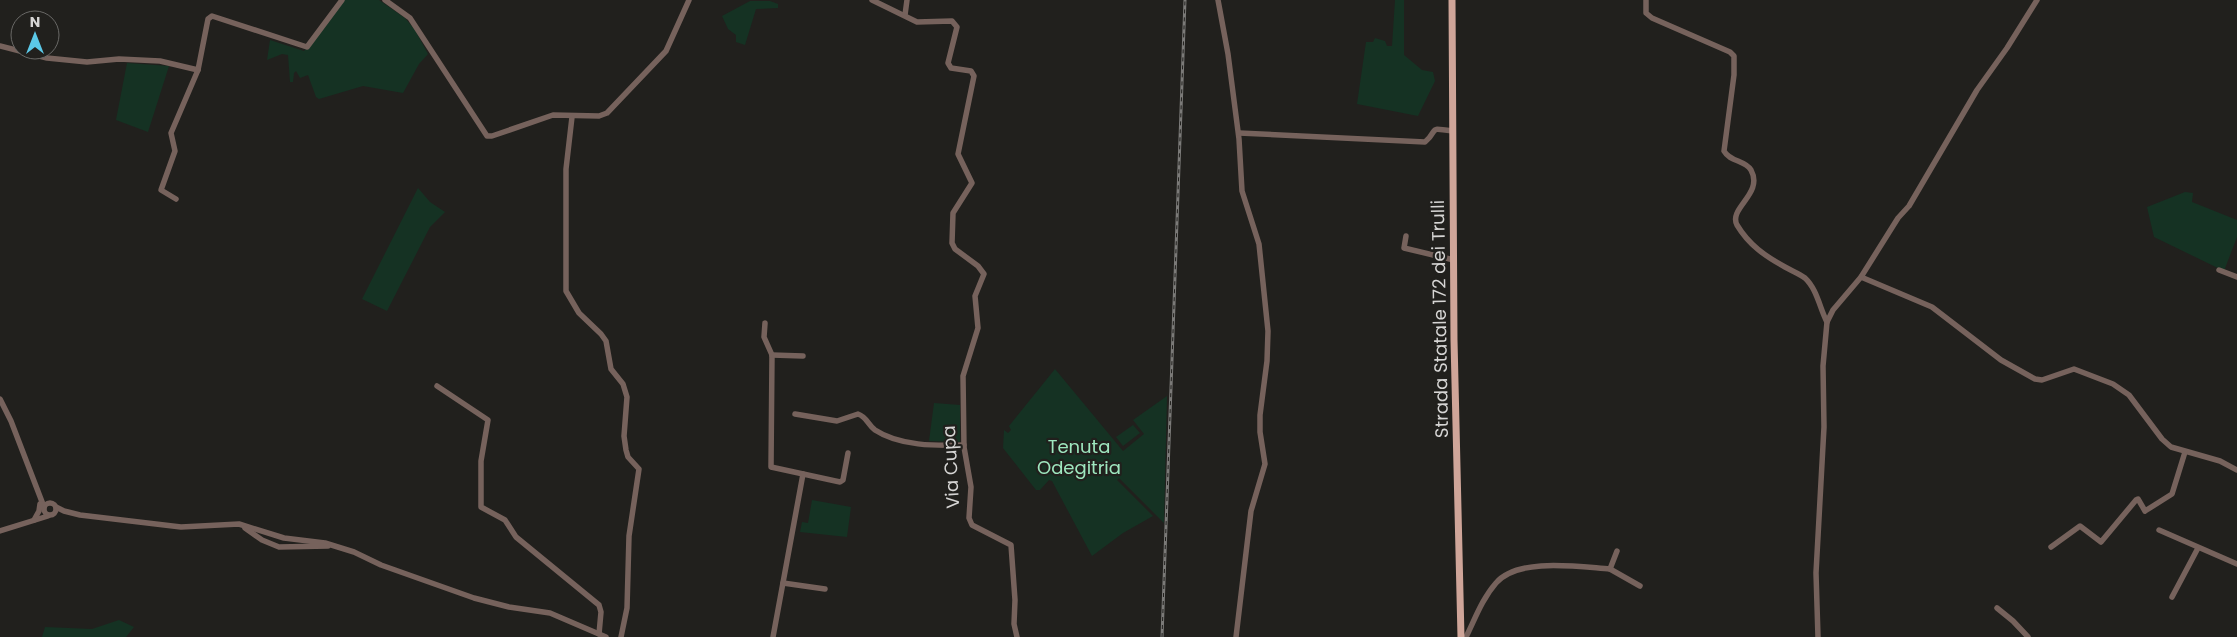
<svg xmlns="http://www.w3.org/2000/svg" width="2237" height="637" font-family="Poppins,sans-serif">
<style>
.green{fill:#153223}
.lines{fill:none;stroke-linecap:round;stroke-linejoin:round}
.minor{stroke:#76625c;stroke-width:5.5}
.major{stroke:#cfa599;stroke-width:7}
.rail-casing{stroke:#7b7a78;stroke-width:3}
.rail{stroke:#21201d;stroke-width:1;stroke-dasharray:4;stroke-linecap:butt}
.labels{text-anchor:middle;stroke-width:4.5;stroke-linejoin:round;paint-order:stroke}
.street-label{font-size:18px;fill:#d6d5d4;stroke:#21201d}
.park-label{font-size:18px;fill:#9ee7bf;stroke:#21201d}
</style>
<rect width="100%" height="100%" fill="#21201d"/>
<g class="green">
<polygon points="343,0 379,0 405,18 415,30 428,54 419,64 403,93 363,86 319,99 316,97 308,75 300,78 296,71 294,73 293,82 290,82 288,55 282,54 267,60 270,40 304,51"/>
<polygon points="1395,0 1404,0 1404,55 1422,70 1433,72 1435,81 1418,116 1357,104 1366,42 1373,42 1375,38 1385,41 1387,46 1392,46"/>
<polygon points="750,1 770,1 778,4 778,8 756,9 745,45 736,42 736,35 728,29 722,16"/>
<polygon points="127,63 169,66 148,132 116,120"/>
<polygon points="418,188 430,202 445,212 430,227 387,311 362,299"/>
<polygon points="2185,192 2193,193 2192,202 2237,220 2237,237 2224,271 2154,237 2147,207"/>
<polygon points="1055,369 1123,451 1144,434 1133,420 1167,396 1164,523 1119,478 1117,480 1153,516 1123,533 1092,556 1052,481 1049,480 1040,490 1036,490 1003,448 1004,430 1008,433 1011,430 1009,426"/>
<polygon points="934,403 960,405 960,442 929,441"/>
<polygon points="1133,425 1140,433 1123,446 1116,437"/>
<polygon points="812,500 851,507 847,537 800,532 802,522 808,523"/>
<polygon points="119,620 134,627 126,637 42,637 45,627 92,629"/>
</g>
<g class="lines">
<g class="minor">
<polyline points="385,0 410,18 487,136 492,136 553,115 599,116 607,113 666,51 689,0"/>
<polyline points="872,0 917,22 952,21 957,27 948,63 951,68 971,71 974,76 958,154 972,183 953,213 952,243 955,249 978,266 984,274 975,296 978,328 963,376 964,447 971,487 969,518 972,525 1011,545 1015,600 1014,624 1017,637"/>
<polyline points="1218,0 1228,54 1239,139 1242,191 1259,244 1268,331 1267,361 1260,415 1260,432 1265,464 1251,511 1236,637"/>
<path d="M 1646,0 L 1646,13 L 1652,18 L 1730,52 L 1734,56 L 1734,75 L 1724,151 C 1730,162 1745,160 1751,170 C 1764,194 1728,208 1737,225 C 1749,245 1765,256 1785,267 C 1792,271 1800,274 1805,278 C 1817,289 1820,309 1827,322"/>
<polyline points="905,15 907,0"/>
<polyline points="0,46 47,58 87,62 119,59 160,61 198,70 208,19 212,16 307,47 342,0"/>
<polyline points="572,117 566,169 566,291 579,313 601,334 606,341 611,369 623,384 627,397 624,436 626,450 628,457 639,469 629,536 627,608 621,637"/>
<path d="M 1239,133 L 1425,142 C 1440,129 1426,127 1453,131"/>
<polyline points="176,199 161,190 175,151 171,133 198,70"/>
<polyline points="1406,236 1404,248 1454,260"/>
<polyline points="2219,270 2237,277"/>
<polyline points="1861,277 1932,307 2001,360 2035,379 2042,380 2074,369 2113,384 2129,395 2162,439 2171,447 2220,461 2237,470"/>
<polyline points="765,323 764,337 772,355 771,467 840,482 843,480 848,453"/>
<polyline points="772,355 803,356"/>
<polyline points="437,386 488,420 481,461 481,507 505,520 516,537 599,605 601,612 599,634"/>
<polyline points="0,399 11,421 44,507"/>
<path d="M 795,414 L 837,421 L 858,414 C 867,417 868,425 875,430 C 899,446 936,446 964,445"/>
<circle cx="50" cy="509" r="6"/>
<polyline points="56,507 64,511 80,515 181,527 239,524 284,538 325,543 354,552 381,565 474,598 509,607 550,613 606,637"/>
<polyline points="34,520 39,511 40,504"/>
<polyline points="245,528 262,540 279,547 328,546"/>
<polyline points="2159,530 2237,564"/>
<polyline points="0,531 48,516"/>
<polyline points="2051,547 2080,526 2101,542 2136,500 2138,499 2145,511 2172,494 2185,452"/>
<polyline points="1610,569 1640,586"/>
<polyline points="783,583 825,589"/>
<polyline points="2172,597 2198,548"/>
<polyline points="1997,608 2013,621 2028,637"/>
<polyline points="773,637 803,474"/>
<path d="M 1466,637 C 1475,619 1482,599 1496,583 C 1518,557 1580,567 1610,569 L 1617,551"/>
<polyline points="1818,637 1816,573 1824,427 1823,366 1827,322 1833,310 1861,277 1898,218 1909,206 1977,90 2007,48 2037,0"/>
</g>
<polyline class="major" points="1452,0 1454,340 1461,637"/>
<defs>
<polyline id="rail" points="1162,637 1185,0"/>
</defs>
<use href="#rail" class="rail-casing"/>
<use href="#rail" class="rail"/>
</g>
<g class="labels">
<g class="street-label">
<text transform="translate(1440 319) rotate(-91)" y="6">Strada Statale 172 dei Trulli</text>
<text transform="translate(951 467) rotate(-93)" y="6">Via Cupa</text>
</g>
<g class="park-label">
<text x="1079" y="453">Tenuta<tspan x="1079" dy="21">Odegitria</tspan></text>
</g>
</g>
<g transform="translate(35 35)"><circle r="24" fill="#21201d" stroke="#696866"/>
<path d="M0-4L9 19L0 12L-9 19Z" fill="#5bc8e7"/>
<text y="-8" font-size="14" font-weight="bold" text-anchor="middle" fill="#d6d5d4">N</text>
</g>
</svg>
